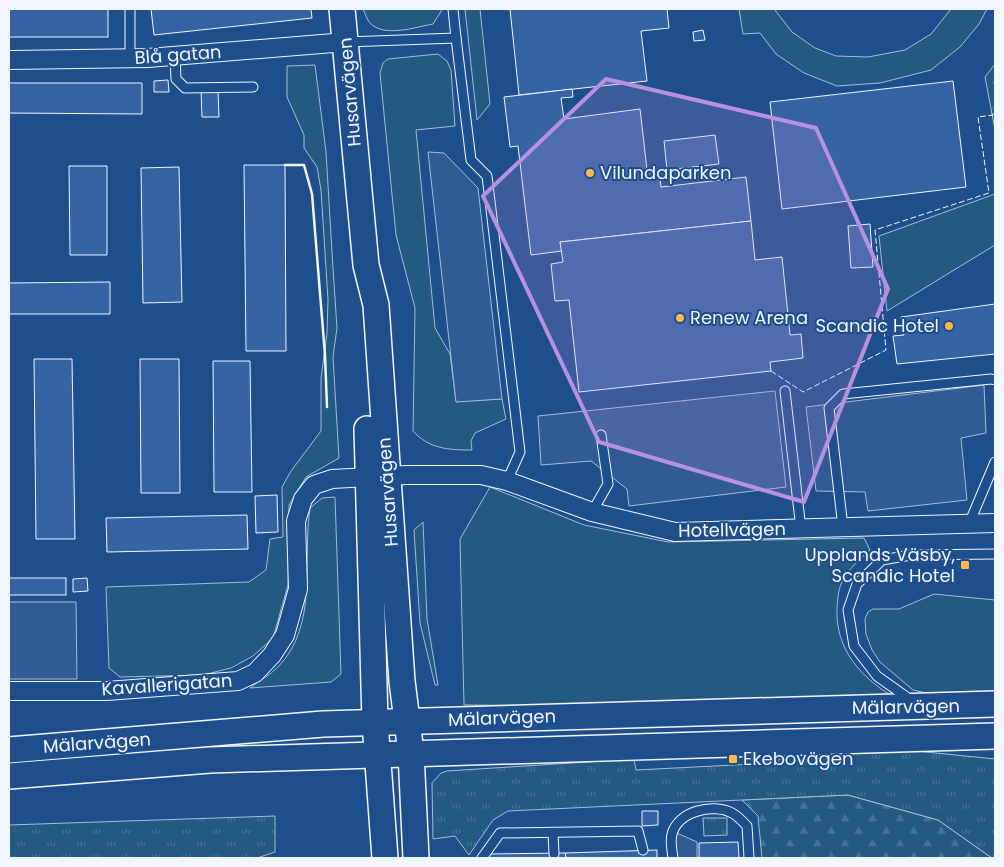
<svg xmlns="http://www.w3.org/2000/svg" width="1004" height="867" font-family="Poppins,sans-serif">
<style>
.grass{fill:#245a82;stroke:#a8bbd7}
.forest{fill:url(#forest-firs);stroke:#a8bbd7}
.park{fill:url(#park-tufts);stroke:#a8bbd7}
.parking{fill:#305b95;stroke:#a8bbd7}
.building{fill:#3563a3;stroke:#f2f6ff}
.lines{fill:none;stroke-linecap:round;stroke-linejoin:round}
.lane-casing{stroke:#f2f6ff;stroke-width:11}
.street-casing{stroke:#f2f6ff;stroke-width:20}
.secondary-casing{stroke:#f2f6ff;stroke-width:28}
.lane{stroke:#1f4e8c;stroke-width:9}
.street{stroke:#1f4e8c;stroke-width:18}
.secondary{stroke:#1f4e8c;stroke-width:25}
.fence{stroke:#f2f6ff;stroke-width:1;stroke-dasharray:6 2.5;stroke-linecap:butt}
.wall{stroke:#f2f6ff;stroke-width:2.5}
.marked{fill:#b691df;fill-opacity:0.2;stroke:#b691df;stroke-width:4;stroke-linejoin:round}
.poi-dot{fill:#ffb74d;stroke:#1f4e8c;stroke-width:2}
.labels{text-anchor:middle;stroke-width:4;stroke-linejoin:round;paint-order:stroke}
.street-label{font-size:18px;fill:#f2f6ff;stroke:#1f4e8c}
.poi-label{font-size:18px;fill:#f2f6ff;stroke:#1f4e8c;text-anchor:start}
</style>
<defs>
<pattern id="forest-firs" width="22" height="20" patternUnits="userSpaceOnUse" patternTransform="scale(1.25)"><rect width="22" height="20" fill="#245a82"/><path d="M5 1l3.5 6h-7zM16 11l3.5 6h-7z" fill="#447295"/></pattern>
<pattern id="park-tufts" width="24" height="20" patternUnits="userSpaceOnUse" patternTransform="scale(1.25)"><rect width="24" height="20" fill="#245a82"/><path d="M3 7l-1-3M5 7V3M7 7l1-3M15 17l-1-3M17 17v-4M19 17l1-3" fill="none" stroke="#447295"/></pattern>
</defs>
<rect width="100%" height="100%" fill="#1f4e8c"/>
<g class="grass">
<path d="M 363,9 L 442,9 L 442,10 L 433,24 C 416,27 384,38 370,23 C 367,20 365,13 363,9 Z"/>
<polygon points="465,9 480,9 490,104 477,120"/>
<polygon points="739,9 777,9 775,10 792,32 815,48 836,56 868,57 905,50 931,34 951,9 987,9 979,24 960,47 931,70 880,83 837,86 804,73 776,54 760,33 743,34"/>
<path d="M 438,54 L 447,61 L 451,70 L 455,126 L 416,130 L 435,328 L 450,354 L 456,401 L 502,399 L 506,419 L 475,433 L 471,441 L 472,450 C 449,450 429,449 413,431 L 415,308 L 396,235 L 380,73 L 383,63 L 388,59 Z"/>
<polygon points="315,65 326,152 333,268 337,328 333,357 339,458 306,477 289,505 288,585 273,638 253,656 231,668 203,675 120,677 109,668 106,587 249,582 266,570 270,539 283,537 282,487 291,471 321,431 321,378 327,333 328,300 321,190 317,167 304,148 304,135 287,97 287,66"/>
<polygon points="995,194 995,245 887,311 879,236"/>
<path d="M 490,487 L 584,525 L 668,542 L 864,538 L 870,550 C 861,558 850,568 844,578 C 838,588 838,597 837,608 C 835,649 861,678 894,697 L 806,701 L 730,699 L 588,706 L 464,705 L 460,539 Z"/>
<path d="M 335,497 L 341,674 L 331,682 L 250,688 C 259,681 270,675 278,667 C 319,625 302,560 310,508 L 322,498 Z"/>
<polygon points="423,522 427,619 438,685 435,685 420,623 414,530"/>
<polygon points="934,594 995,600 995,693 939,696 913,690 880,662 872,650 866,634 865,619 868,612 873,609 899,609"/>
</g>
<g class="forest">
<polygon points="995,64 995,130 985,77"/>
<polygon points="848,795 938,820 992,858 762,858 758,816 742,800"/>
</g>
<g class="park">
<polygon points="906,750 995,759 995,858 992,858 938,820 848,795 508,811 493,820 469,855 455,836 433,839 432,783 441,773 447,771 634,759 636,770 773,763 790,754"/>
<polygon points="275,816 275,852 257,858 9,858 9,825"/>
<polygon points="703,818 727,818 727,835 704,836"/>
</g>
<g class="parking">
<polygon points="428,152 444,153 478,188 502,399 456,402"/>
<polygon points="984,385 986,433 961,438 967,500 868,511 865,492 816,491 806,407"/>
<polygon points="775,391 786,487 629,506 627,489 591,461 541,465 538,416"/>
<polygon points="9,602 76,602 77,679 9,679"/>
<polygon points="670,830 697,842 697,858 671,858"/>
</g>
<g class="building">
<rect x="9" y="9" width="99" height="28"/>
<polygon points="151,9 311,9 312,18 154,35"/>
<polygon points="510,9 667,9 669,28 641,31 647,81 519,95"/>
<polygon points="703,30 705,40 694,41 693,32"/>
<polygon points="168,80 169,92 154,92 154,81"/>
<polygon points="953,81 966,187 782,209 770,102"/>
<polygon points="9,83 142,83 142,114 9,113"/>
<polygon points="572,89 573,97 561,98 564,119 640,109 647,170 659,169 661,187 746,177 751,221 560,242 562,251 531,255 518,146 510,147 504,97"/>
<polygon points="201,91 218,91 219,117 202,117"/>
<polygon points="715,135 719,164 667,170 664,141"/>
<polygon points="244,165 285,165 286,351 246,351"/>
<polygon points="69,166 107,166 107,255 70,255"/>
<polygon points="179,167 182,302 143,303 141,168"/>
<polygon points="751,221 755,260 782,257 790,335 801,334 803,358 770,362 771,371 579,392 569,300 555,301 551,264 563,262 560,242"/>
<polygon points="870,224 873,267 851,268 848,226"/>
<polygon points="110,282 110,314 9,314 9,283"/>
<polygon points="995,304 995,354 897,364 893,336 904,335 901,317"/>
<polygon points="34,359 72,359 75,539 36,539"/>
<polygon points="140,359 179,359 180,493 141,493"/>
<polygon points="213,361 250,361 252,492 214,492"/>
<polygon points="277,495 278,532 256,533 255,496"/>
<polygon points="247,515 248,549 107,552 106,518"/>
<rect x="9" y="578" width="57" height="17"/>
<polygon points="87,578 88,591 73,592 73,579"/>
<polygon points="642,811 658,811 658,825 642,826"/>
<polygon points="738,842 739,858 699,858 699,843"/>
<polygon points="657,850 657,858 566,858 565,853"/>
<polygon points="565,853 566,858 489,858 489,854"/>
</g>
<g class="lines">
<defs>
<g id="lane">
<polyline points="456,38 471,160 487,176 520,452 507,481"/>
<polyline points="346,42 456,38 453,9"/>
<polyline points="175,56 176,79 185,88 253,87"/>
<polyline points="130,58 130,9"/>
<polyline points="785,391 801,529"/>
<polyline points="592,512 608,484 601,435"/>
<polyline points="969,524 995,462"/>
<polyline points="843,527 829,408 843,394 991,379 995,380"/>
<polyline points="912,701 877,676 854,646 848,610 857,584 882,560 911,555 995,554"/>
<polyline points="553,833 554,854"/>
<polyline points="482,858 500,833 638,831 643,850"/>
<path d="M 673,858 C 672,851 670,841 672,834 C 678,811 713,803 732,813 C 738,816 742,821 747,826 L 749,858"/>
</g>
<g id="street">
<polyline points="9,60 148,58 346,42"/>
<polyline points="9,691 107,691 238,681 255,673 272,655 285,635 298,589 296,521 303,499 314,485 332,479 406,475 481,475 507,481 592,512 675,532 995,523"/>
</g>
<g id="secondary">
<polyline points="342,9 366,265 376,305 402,681 411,753 416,858"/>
<polyline points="367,429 375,722 385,858"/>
<polyline points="9,750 323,724 995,704"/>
<polyline points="9,776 210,760 995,736"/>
</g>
</defs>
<use href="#lane" class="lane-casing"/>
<use href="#street" class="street-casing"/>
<use href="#secondary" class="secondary-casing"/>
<use href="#lane" class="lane"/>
<use href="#street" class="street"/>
<use href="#secondary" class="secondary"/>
<polyline class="fence" points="771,371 803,392 886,350 875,230 989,193 978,117 993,115 995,109"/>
<polyline class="wall" points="285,165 304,165 312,194 325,355 327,407"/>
</g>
<path class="marked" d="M 606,79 L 816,128 L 888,289 L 804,502 L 599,442 L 483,196 Z"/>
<g class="poi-dot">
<circle cx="590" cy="173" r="5"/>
<circle cx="680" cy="318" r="5"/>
<circle cx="949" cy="326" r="5"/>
<rect x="960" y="560" width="10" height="10" rx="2.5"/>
<rect x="728" y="754" width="10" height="10" rx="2.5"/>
</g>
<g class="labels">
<g class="street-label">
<text transform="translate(178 55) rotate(-4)" y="6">Blå gatan</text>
<text transform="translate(350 92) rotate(-95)" y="6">Husarvägen</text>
<text transform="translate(388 492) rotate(-94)" y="6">Husarvägen</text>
<text transform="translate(732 530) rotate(-1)" y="6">Hotellvägen</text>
<text transform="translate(167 685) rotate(-4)" y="6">Kavallerigatan</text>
<text transform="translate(906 707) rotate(-1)" y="6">Mälarvägen</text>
<text transform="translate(502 718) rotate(-2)" y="6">Mälarvägen</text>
<text transform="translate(97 743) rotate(-4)" y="6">Mälarvägen</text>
</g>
<g class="poi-label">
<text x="600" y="179">Vilundaparken</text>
<text x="690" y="324">Renew Arena</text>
<text x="939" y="332" text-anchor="end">Scandic Hotel</text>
<text x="955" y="561" text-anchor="end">Upplands Väsby,<tspan x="955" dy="21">Scandic Hotel</tspan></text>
<text x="743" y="765">Ekebovägen</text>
</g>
</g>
<rect width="1004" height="867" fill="none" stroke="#f2f6ff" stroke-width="20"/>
</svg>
